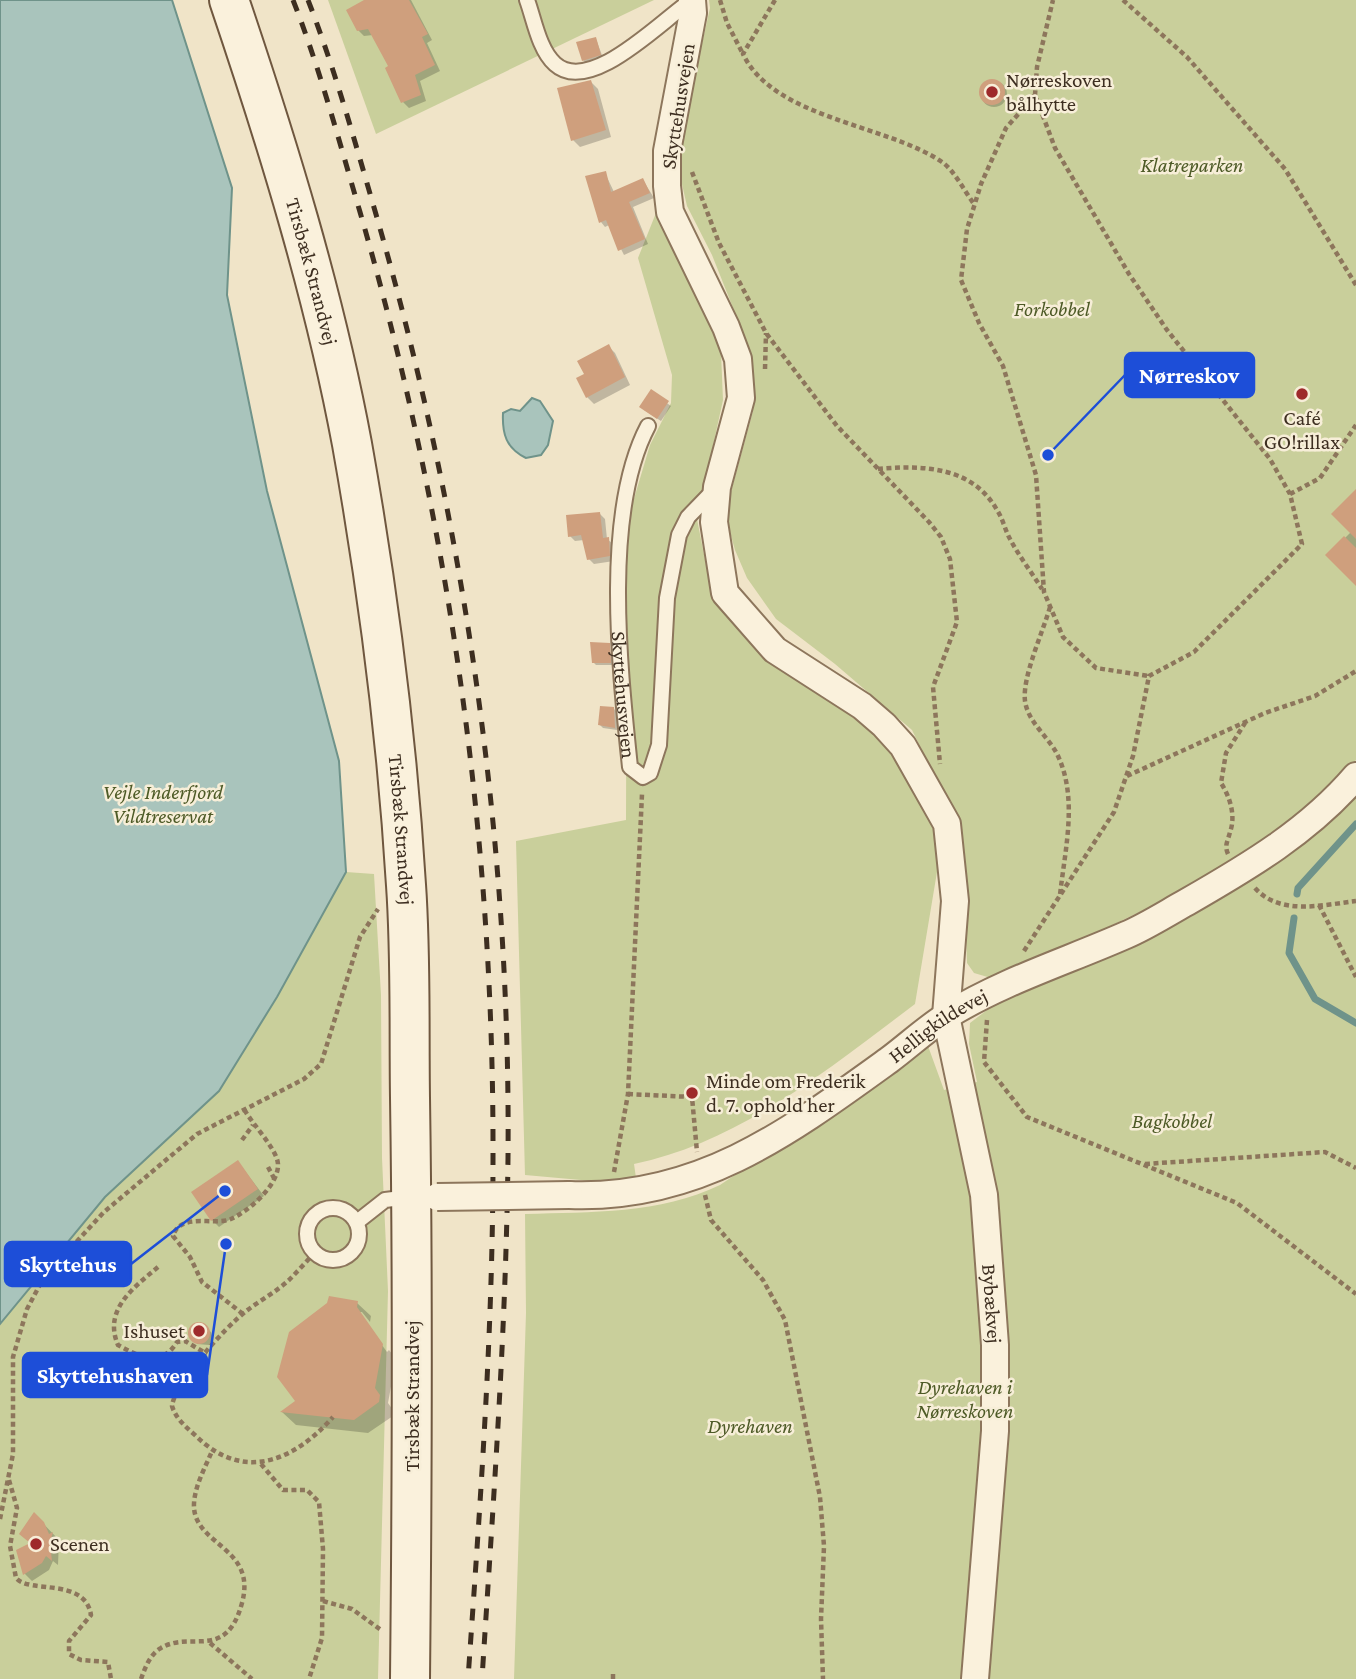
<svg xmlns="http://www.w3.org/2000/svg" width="1356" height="1679" font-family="'Crimson Pro',serif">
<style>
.green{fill:#c9cf9b}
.water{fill:#a9c4bc;stroke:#6f938a;stroke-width:2}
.shadow{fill:#0003}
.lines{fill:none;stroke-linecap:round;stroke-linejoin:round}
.stream{stroke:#6f938a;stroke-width:7}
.building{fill:#cf9f7d}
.lane-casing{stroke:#8d765c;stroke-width:18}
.street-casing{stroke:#8d765c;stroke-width:30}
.secondary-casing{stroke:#6f573f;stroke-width:42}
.path{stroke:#8d765c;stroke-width:4.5;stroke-dasharray:5 3.5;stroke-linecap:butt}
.lane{stroke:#faf1dc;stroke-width:14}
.street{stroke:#faf1dc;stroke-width:26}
.secondary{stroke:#faf1dc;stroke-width:38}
.rail{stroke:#3d2e20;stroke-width:5;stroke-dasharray:12 12;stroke-linecap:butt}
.street-bridge-casing{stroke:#8d765c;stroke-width:30;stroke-linecap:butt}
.street-bridge{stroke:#faf1dc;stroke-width:26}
.poi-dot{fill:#9e2a2b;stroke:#f7eed8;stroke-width:2.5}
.labels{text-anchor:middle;stroke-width:5;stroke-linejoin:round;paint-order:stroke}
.poi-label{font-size:21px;fill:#3d2e20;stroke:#f7eed8;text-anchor:start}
.street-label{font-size:21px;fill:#3d2e20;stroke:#f7eed8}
.park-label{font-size:21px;font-style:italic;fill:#4d5a26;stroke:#f7eed8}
.leader{fill:none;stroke:#1d4ed8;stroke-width:2.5}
.callout-dot{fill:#1d4ed8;stroke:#f7eed8;stroke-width:2.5}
.callout{fill:#1d4ed8;stroke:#1d4ed8;stroke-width:2.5}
.callout-label{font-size:23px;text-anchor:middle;font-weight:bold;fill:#fff}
</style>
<rect width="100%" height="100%" fill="#f0e4c8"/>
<g class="green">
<polygon points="0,0 26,1290 277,997 346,872 374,874 381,995 382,1158 388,1291 378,1679 0,1679"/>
<polygon points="328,0 654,0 376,134"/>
<path d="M 709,0 L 1356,0 L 1356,760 C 1271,859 1110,929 991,978 L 974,973 L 967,963 L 963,852 L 958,824 L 912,730 L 835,664 L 776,619 L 747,578 L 735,550 L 728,525 L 729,499 L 753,411 L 751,353 L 712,255 L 687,206 L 678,167 L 680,142 L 710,8 Z"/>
<path d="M 656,213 L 702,306 L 721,353 L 723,400 L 697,519 L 709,580 L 723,610 L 743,635 L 837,700 L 874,729 L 911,772 L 934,830 L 938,866 L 915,1004 C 830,1068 740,1142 634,1164 L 637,1185 L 525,1175 L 516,841 L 626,820 L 627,522 L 650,445 L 671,403 L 672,375 L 638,258 Z"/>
<path d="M 1356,796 L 1356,1679 L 514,1679 L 526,1313 L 525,1214 C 591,1212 660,1214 720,1185 L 928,1046 L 944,1090 L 977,1082 L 969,1044 L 970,1023 L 1012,991 L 1308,838 Z"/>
</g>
<g class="water">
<polygon points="0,0 172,0 232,188 227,295 267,491 339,761 346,872 277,997 219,1091 105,1197 0,1324"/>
<path d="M 532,398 L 540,401 L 553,421 L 548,445 L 541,455 L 526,458 C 506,448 502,434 503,413 L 511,409 L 520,411 Z"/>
</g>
<g class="shadow">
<polygon points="365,0 411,0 432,40 427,43 440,71 420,81 426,101 409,108 403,102 391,67 373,35 364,36 358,30"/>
<polygon points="596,39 603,58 586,63 583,60"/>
<circle cx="994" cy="94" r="13"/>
<polygon points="591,82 598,89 611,137 580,147 573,140"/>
<polygon points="605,173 614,192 643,180 654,198 633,207 648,244 624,255 609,225 605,227 601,222"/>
<polygon points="608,346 615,353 630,385 594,404 587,397 586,375"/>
<polygon points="651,392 671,406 661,421 644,410"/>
<polygon points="1356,491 1356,584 1328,555 1351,532"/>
<polygon points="600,514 605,519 607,539 613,544 614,561 594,564 589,559 584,540 575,541 570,536"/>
<polygon points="609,645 613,665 596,665 593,662"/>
<polygon points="614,709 617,712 617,730 603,728 600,725"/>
<polygon points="238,1162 264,1196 219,1227 212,1220"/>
<polygon points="357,1303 371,1316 370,1322 362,1312 358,1312 387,1352 389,1350 396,1359 388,1403 393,1410 393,1416 368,1433 296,1425 282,1412 297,1402"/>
<polygon points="200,1324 211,1332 213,1339 209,1345 197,1344 189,1331"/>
<polygon points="35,1515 59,1540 58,1565 53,1561 49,1570 32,1581 25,1574 18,1551 32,1544"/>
</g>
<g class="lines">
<g class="stream">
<polyline points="1297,894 1298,888 1356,824"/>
<polyline points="1294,918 1289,953 1315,999 1356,1023"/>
</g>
</g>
<g class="building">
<polygon points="364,0 409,0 428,34 422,37 435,65 415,75 421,95 401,103 385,68 388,66 368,29 357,31 346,10"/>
<polygon points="596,37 601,55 582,61 576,42"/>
<circle cx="992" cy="92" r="13"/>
<polygon points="591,80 606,130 571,141 557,88"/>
<polygon points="606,171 611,192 643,178 650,193 629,202 645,239 618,251 606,220 599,223 585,176"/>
<polygon points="609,344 625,377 586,398 576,378 584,374 577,361"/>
<polygon points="651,389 669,401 657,419 639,407"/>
<polygon points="1356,489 1356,539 1331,514"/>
<polygon points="600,512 603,538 609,537 610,556 587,560 581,535 568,537 566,515"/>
<polygon points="1344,536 1356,548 1356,586 1325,555"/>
<polygon points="590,642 610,643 611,663 592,663"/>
<polygon points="600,706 614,707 615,728 598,725"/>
<polygon points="238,1160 258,1189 211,1221 191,1192"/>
<polygon points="329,1296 358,1301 357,1307 383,1344 375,1388 380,1395 379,1402 354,1420 280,1412 295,1401 277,1377 289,1332 327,1303"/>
<circle cx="199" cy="1333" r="11"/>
<polygon points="34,1512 44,1522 49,1534 53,1532 50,1543 52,1561 46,1556 42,1563 23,1575 16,1550 30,1543 19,1534"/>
</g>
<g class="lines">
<defs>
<g id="lane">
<path d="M 527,0 C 534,19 539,50 555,64 C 590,96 662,20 692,0"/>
<path id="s1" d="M 648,426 C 602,513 620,671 630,767 L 643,777 L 650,773 L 659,745 L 667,598 L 679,535 L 688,517 L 716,488"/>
<circle cx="333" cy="1234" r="26"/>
<polyline points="357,1222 385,1200 410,1197"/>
</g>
<g id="street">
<path id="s2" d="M 692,0 L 693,13 L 667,151 L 667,186 L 670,212 L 726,327 L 738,359 L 741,398 L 717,487 L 714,522 L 725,593 L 775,650 L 862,706 L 884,725 L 903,746 L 947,824 L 955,901 L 946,1016 L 984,1195 L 995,1345 L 995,1431 L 975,1679"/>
<path id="s3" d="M 569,1195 C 698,1200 788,1133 889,1060 C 908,1046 927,1028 948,1015 C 1003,981 1067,961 1126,935 C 1147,926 1167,913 1187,902 C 1248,867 1309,831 1356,776"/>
</g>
<g id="secondary">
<path id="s4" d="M 229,0 C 278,145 324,294 352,444 C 378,590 397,737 406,885 C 411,956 409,1027 410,1098 C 413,1292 412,1485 410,1679"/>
</g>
</defs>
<use href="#lane" class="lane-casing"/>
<use href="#street" class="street-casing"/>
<use href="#secondary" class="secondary-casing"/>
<g class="path">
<polyline points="720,0 727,23 743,54"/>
<path d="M 775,0 L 743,54 C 774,119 886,124 942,162 C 954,170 965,192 974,204"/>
<polyline points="1123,0 1187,57 1285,169 1356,285"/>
<polyline points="1035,95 1006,128 981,184 967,229 961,280 979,323 1003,366 1036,475 1044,592 1063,637 1096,668 1149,676"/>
<polyline points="692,172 719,243 766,333 837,426 929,522 941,537 950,559 957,622 933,687 940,764"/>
<polyline points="765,369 766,333"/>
<path d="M 878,469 C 922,465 972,466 997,510 C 1003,519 1005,530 1010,539 C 1019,556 1032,573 1042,589"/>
<polyline points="1290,494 1320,478 1356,425"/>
<path d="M 1050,607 C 1043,632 1022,677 1025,701 C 1028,723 1050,738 1058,756 C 1078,799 1065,849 1060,895"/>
<polyline points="1127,776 1265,713 1315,696 1356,671"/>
<path d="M 1228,854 C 1224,845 1228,841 1230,832 C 1236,816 1230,797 1221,783 L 1226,753 L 1245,723"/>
<path d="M 1255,888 C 1280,916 1322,905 1356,901"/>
<polyline points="1319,905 1356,977"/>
<polyline points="1024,951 1114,812 1133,756 1149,676 1194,652 1302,544 1290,494 1270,459 1167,330 1129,274 1055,148 1035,95 1037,67 1053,0"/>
<polyline points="987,1020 984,1062 1027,1117 1237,1203 1356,1294"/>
<polyline points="628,1094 692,1097 697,1152"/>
<polyline points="242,1140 253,1125"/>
<polyline points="1145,1164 1325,1152 1356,1168"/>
<polyline points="268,1167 275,1180"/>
<polyline points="614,1172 628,1094 642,794"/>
<polyline points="705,1195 711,1220 763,1280 785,1320 820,1497 824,1546 821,1619 823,1679"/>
<path d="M 315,1252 C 307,1261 298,1271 289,1280 C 276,1292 259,1301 245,1312 C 225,1328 175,1382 172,1406 C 176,1419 186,1427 196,1436 C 243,1482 293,1462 333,1417"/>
<path d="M 158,1267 C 133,1288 103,1310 118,1345 C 140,1357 161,1368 177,1342 L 185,1341 L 207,1354"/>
<path d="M 243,1314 L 202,1282 L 190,1257 L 173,1236 C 180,1212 214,1226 231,1219 C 249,1211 279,1185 278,1164 C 277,1149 252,1124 244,1109"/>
<polyline points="261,1464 283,1490 307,1490 319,1502 323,1549 322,1638 309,1679"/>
<path d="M 9,1480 L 17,1508 L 10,1546 L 16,1578 C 29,1594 85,1577 91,1615 L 69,1641 L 69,1654 L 81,1660 L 108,1662 L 111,1679"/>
<polyline points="0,1519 13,1454 13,1357 27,1309 44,1277 104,1212 197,1134 304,1079 321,1064 360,937 378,909"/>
<polyline points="323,1601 352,1609 381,1630"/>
<polyline points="210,1643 252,1679"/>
<path d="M 141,1679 C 145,1668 150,1654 161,1648 C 191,1630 226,1662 242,1603 C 257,1548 197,1546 194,1508 C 193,1489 205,1468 212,1451"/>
<polyline points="613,1679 613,1674"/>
</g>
<use href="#lane" class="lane"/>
<use href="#street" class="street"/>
<use href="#secondary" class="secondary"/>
<g class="rail">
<path d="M 293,0 C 320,69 339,141 360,212 C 449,519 494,838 493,1158 C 493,1332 480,1506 468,1679"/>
<path d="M 308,0 C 334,67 353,135 373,204 C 463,512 511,837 508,1158 C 506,1332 493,1505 482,1679"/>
</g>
<defs>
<polyline id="street-bridge" points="437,1197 569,1195"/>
</defs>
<use href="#street-bridge" class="street-bridge-casing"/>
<use href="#street-bridge" class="street-bridge"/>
</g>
<g class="poi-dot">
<circle cx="992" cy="92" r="7"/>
<circle cx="1302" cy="394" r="7"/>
<circle cx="692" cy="1093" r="7"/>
<circle cx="199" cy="1331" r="7"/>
<circle cx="36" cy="1544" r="7"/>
</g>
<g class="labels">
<g class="poi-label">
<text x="1006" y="87">Nørreskoven<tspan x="1006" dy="24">bålhytte</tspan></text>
<text x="1302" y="425" text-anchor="middle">Café<tspan x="1302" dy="24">GO!rillax</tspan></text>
<text x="706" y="1088">Minde om Frederik<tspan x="706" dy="24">d. 7. ophold her</tspan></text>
<text x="185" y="1338" text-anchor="end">Ishuset</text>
<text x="50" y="1551">Scenen</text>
</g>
<g class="street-label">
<text transform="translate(678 106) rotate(-81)" y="7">Skyttehusvejen</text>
<text dy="7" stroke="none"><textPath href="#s4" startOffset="284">Tirsbæk Strandvej</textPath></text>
<text dy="7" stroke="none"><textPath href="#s1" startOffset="273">Skyttehusvejen</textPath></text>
<text dy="7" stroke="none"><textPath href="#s4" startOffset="850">Tirsbæk Strandvej</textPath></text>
<text dy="7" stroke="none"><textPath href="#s3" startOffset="415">Helligkildevej</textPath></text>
<text dy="7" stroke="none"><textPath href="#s2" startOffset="1426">Bybækvej</textPath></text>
<text transform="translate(412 1396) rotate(-90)" y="7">Tirsbæk Strandvej</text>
</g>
<g class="park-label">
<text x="1192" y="172">Klatreparken</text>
<text x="1052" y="316">Forkobbel</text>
<text x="163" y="799">Vejle Inderfjord<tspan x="163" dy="24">Vildtreservat</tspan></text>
<text x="1172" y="1128">Bagkobbel</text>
<text x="965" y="1394">Dyrehaven i<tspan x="965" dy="24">Nørreskoven</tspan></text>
<text x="750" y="1433">Dyrehaven</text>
</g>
</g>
<path class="leader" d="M1048 455L1125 375M225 1191L131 1264M226 1244L207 1375"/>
<g class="callout-dot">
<circle cx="1048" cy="455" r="7"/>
<circle cx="225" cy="1191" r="7"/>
<circle cx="226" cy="1244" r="7"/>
</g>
<g class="callout">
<rect x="1125" y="353" width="129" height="44" rx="7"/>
<rect x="5" y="1242" width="126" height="44" rx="7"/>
<rect x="23" y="1353" width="184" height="44" rx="7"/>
</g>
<g class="callout-label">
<text x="1189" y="383">Nørreskov</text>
<text x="68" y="1272">Skyttehus</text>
<text x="115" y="1383">Skyttehushaven</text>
</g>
</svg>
